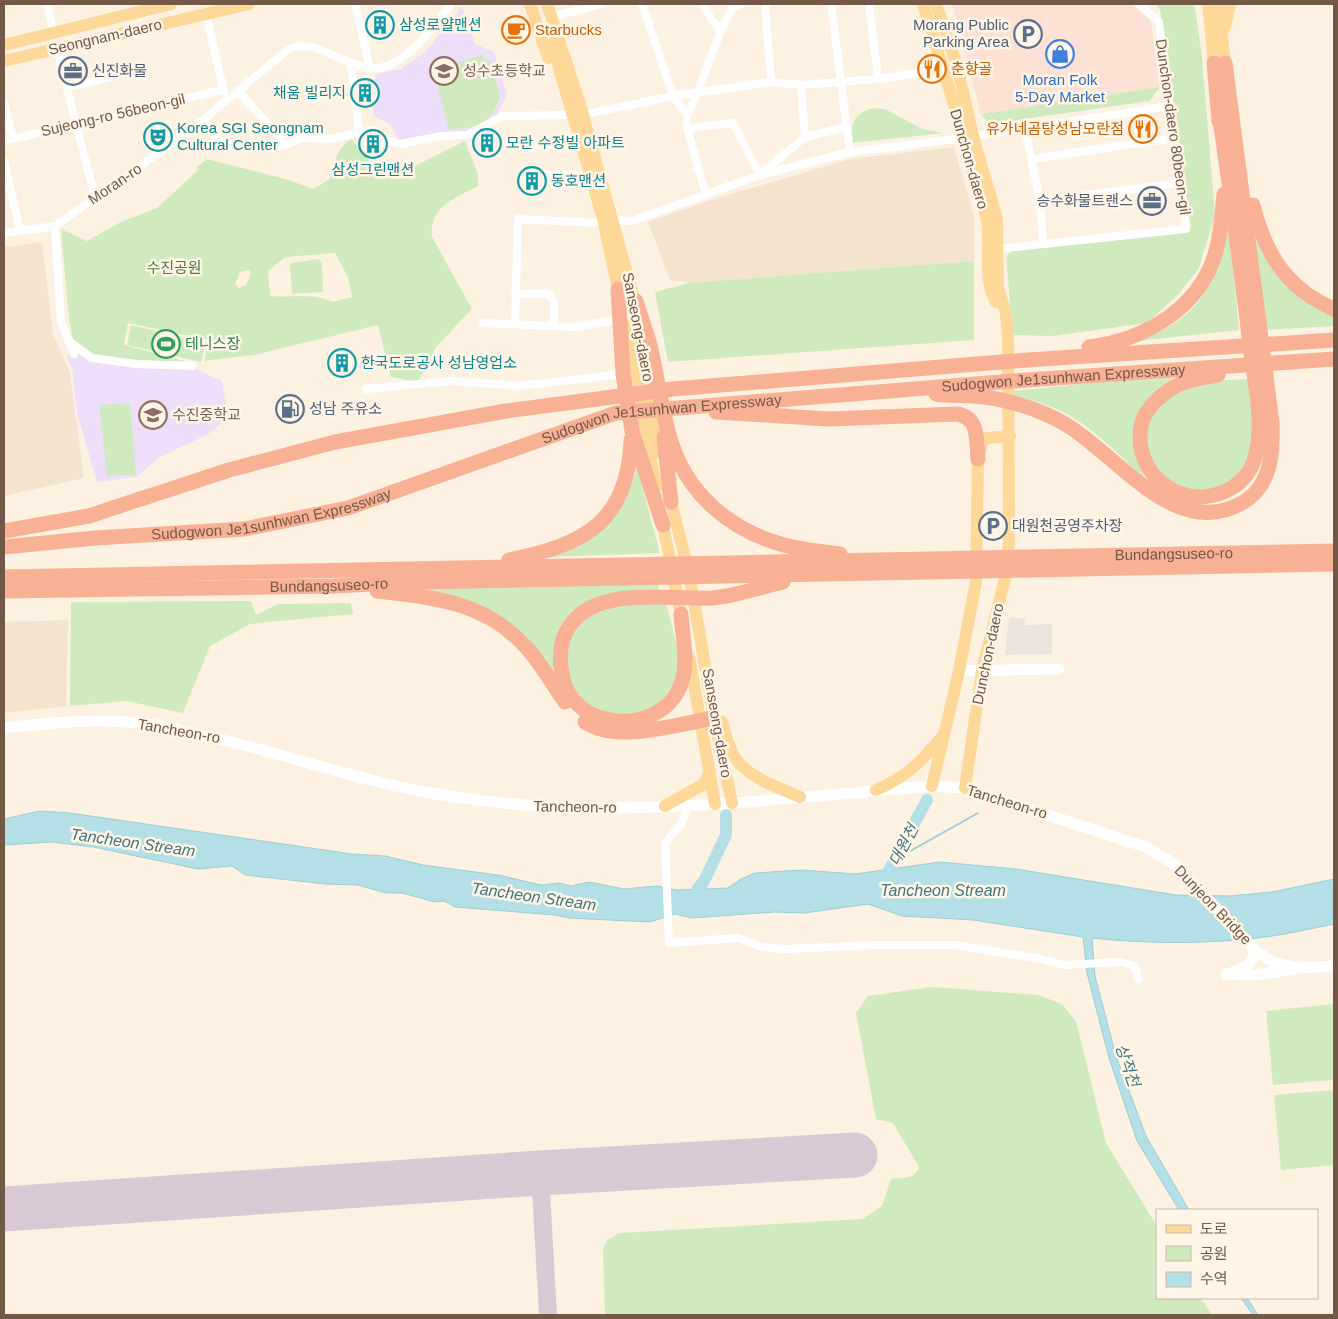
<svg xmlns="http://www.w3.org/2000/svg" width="1338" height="1319" font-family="Helvetica,'Noto Sans KR',sans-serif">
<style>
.residential{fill:#f4e4cf}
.commercial{fill:#fde1d4}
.industrial{fill:#ebe4dc}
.education{fill:#efdef9}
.green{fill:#d0eabf;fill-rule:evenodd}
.water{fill:#b5dfe6;stroke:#9bced8}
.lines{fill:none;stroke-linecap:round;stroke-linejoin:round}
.stream{stroke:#9bced8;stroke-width:2}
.river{stroke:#b5dfe6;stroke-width:12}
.taxiway{stroke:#d9c9d4;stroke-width:18}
.runway{stroke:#d9c9d4;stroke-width:45}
.street{stroke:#fff;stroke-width:8}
.secondary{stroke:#fff;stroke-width:11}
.primary{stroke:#fdd898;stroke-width:12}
.highway{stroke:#f9b196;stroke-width:15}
.labels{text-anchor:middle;stroke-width:5;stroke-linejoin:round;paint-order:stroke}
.culture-label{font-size:15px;fill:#0d838f;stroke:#fff6e8;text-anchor:start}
.service-label{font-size:15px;fill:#4e5e75;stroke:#fff6e8;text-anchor:start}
.food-label{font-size:15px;fill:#c56008;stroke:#fff6e8;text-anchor:start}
.street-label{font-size:15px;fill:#745847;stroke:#fff6e8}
.education-label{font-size:15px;fill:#785e54;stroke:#fff6e8;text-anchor:start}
.shop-label{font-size:15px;fill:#366cbe;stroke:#fff6e8}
.park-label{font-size:15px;fill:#507a3f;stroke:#fff6e8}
.leisure-label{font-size:15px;fill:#27864d;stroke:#fff6e8;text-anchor:start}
.water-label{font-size:16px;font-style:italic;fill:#3e7681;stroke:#fff6e8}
</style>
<rect width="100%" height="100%" fill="#fdf2e1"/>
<g class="residential">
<polygon points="954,147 974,216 974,261 689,283 670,280 648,222 711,200 850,159"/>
<polygon points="42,242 53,334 70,373 84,478 4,496 4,247"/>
<polygon points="68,620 66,706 4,713 4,622"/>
</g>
<polygon class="commercial" points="952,4 1131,4 1151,21 1160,87 981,114"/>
<polygon class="industrial" points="1009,618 1025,618 1024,625 1052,624 1052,654 1005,655"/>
<g class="education">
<polygon points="462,6 475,44 494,52 507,94 496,117 468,133 441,133 398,140 390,124 374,116 371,87 376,74 401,69 427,50"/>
<polygon points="77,351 103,364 196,369 222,381 228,418 207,435 160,457 136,477 97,482 77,413 72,369 67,356"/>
</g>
<g class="green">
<polygon points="1154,4 1192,4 1195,8 1202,57 1215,215 1199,268 1179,294 1147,323 1052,336 1013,335 1006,257 1014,249 1054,246 1191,228 1160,9"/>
<polygon points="483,55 485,61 490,59 500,95 497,106 488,119 475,127 449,130 435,74 446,71 445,66"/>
<polygon points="1160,87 1150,101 989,124 981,114"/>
<path d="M 873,108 L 885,109 L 922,129 L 943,133 L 852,143 C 851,123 853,114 873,108 Z"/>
<path d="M 351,139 L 376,168 L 409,169 L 465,141 L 478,174 L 478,186 C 455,198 429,207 432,237 L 472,309 L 436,347 L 418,382 L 391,377 L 378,325 L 254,355 L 204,361 L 209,340 L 128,323 L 124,345 L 188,362 L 157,363 L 94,355 L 73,339 L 69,320 L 61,229 L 87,241 L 121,222 L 157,208 L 197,171 L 197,167 L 207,159 L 289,180 L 313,189 L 330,179 C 335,162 336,149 351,139 ZM 335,253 L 348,277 L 352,297 L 332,302 C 319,293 288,298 270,296 L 268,271 L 285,257 ZM 249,270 L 251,274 L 246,285 L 239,288 L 235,284 L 240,272 Z"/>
<path d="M 1228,214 L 1239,330 L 1138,341 C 1208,315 1214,281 1228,214 Z"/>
<polygon points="1255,236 1334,315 1334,326 1265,330"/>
<polygon points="319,259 322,263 323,292 292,294 290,263"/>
<polygon points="974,261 974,340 668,362 655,292 689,283"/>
<polygon points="131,325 206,343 201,362 127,345"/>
<path d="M 1177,374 C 1134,406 1122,427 1145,479 C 1118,454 1084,418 1049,406 C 1034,400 1019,398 1004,392 Z"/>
<path d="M 1248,379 C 1250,398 1257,422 1254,440 C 1251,459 1244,468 1230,481 C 1223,486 1218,487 1209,489 C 1152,500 1121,417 1173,393 C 1196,382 1223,380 1248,379 Z"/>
<polygon points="130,403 136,475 107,476 99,405"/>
<polygon points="637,467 660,553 549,557 618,510 632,483"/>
<path d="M 658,584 L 659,591 C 624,595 570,593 557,635 C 553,646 554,661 553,673 L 493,612 L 465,599 L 419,588 Z"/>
<polygon points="251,601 256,615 278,604 351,603 353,614 250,624 210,646 183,713 126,701 70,706 71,602"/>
<polygon points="635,602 666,603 681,662 675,681 661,702 645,713 624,718 597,713 571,687 566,672 570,634 583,618 602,607"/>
<path d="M 932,987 L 1038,995 L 1062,1004 L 1076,1021 L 1106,1143 L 1157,1226 L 1157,1298 L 1201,1298 L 1212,1315 L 605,1315 L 603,1248 L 607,1240 L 619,1233 L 862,1219 L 882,1206 L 891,1179 C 904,1176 914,1181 919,1167 L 893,1123 L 876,1119 L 856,1013 L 868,996 Z"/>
<polygon points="1334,1004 1334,1080 1273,1085 1266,1011"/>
<polygon points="1334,1090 1334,1165 1281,1170 1274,1095"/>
</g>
<g class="water">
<path d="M 40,811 L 70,813 L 352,854 L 385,856 L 423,865 L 498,875 L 541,885 L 559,883 L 571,886 L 589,882 L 624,889 L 657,886 L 676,890 L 728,888 L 741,879 L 755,873 L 802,870 L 855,874 L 940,862 L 1016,869 L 1176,895 L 1229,896 L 1272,892 L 1334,879 L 1334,924 C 1309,929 1284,935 1258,938 C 1204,944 1147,944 1092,938 L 1095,976 L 1116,1056 L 1146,1136 L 1189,1210 L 1179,1210 L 1137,1141 L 1109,1058 L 1087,973 L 1083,937 L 973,920 L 902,916 L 868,904 L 804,913 L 775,912 L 692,918 L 675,914 L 650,922 L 569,918 L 555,915 L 455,907 L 444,901 L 435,902 L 402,893 L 386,893 L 358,885 L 325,884 L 245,875 L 232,866 L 198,869 L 93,847 L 52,842 L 4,845 L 4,819 Z"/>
<polygon points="1241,1298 1247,1298 1258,1315 1253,1315"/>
</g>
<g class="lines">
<polyline class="stream" points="896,859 978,813"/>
<g class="river">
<polyline points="883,881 927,800"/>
<polyline points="690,899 704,881 726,835 726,815"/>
</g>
<polyline class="taxiway" points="540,1173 548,1315"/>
<polyline class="runway" points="4,1209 540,1173 855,1155"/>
<g class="street">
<polyline points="47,4 54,32"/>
<polyline points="355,4 370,69"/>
<polyline points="642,4 673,96 687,115 687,128 706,195"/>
<polyline points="765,4 771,82"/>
<polyline points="831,4 850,152"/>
<polyline points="869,4 878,79"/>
<polyline points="206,14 224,92"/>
<polyline points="559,15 602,4"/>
<polyline points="721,30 733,7 741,4"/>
<polyline points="57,49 95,198"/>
<polyline points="351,63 359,132"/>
<polyline points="801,85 805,137"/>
<polyline points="67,87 111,77"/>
<polyline points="238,91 287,145"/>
<polyline points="4,103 13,139"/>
<polyline points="592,113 673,96 771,82 801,85 878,79 944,69"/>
<polyline points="687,115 697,94 721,30 711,19 703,4"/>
<polyline points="201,122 218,139 238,148 287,145 301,138 330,139 373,130 383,140 401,144 441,136 467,135 503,116 567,115"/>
<polyline points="687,128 733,123 760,175"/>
<polyline points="1025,129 1040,201 1043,243"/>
<polyline points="4,141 222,90"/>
<polyline points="517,144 576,145"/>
<polyline points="1032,159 1174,138"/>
<polyline points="4,161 20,230"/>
<polyline points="762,173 805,137 846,127"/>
<polyline points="528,174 585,176"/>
<polyline points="1040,201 1181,183"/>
<polyline points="613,220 632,221 760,175 850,152 963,138 1170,106"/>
<polyline points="55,226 61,322 74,354"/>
<path d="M 4,233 L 55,226 L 187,133 L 290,48 C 303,44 318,48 330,54 C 343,59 356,66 370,68 C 401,73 435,25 451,4"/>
<polyline points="997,249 1186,229 1159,22 1139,4"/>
<polyline points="515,294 548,294 554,301 554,326"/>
<polyline points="483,323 576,327 620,319"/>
<polyline points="515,324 518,219 598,223"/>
<polyline points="70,342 92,358 136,364 192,366"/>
<polyline points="366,389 451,381 519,386 623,374"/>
<polyline points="689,805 681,824 665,843 669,943 738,938 762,947 785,949 877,945 955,945 1042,959 1064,965 1121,962 1135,966 1138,979"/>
</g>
<g class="secondary">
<polyline points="959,671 1059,669"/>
<path d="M 4,728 C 49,723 95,718 140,723 C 157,724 174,729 191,733 C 277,750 361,783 448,796 C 608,822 771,799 932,786 L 965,788 L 1146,847 L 1176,865 L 1256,951 L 1273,962 L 1297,968 L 1334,966"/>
<path d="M 1234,971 C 1247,968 1251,964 1256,951"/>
<polyline points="1226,974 1255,975 1293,969"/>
</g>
<g class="primary">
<polyline points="530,4 548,58"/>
<polyline points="547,4 580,104 637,309"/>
<path d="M 923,4 C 945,74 967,145 986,216 C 993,245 981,276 996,302"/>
<polyline points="936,4 957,65 973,136 997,219 998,287 1006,314 1008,338 1009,542 1005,579 982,670 965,788"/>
<polyline points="1208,4 1214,63"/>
<polyline points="1218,4 1225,63"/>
<polyline points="1225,27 1230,4"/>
<polyline points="552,44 603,219 620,298"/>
<polyline points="4,45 171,4"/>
<polyline points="4,61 249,4"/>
<polyline points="625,325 656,487"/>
<polyline points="640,332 659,453"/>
<polyline points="669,494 689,573 714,718 732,803"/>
<polyline points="661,516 683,624"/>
<polyline points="689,656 715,804"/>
<path d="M 722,722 C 726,735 728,748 736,759 C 749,778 780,788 800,797"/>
<polyline points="932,786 959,671 976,582 978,459 982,443 987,438 1010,436"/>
<path d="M 876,790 C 906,777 920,763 941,738"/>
<polyline points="665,806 704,784 710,771"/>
</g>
<g class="highway">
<polyline points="1214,63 1219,121"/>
<path d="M 1253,205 C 1265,254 1287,289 1334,309"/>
<polyline points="618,289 623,374 632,431 663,525"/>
<path d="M 636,301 C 640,315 646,330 650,345 C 657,375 661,407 670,438 C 686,493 729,530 784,545 C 802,550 822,551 840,554"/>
<path d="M 1089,347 C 1144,340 1200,309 1216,251 C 1221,232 1222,213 1224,194"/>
<path d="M 1218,375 C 1201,378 1183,380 1169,390 C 1158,398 1146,409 1142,422 C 1132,460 1161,497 1201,497 C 1223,496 1246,484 1254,461 C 1266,425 1254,382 1250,345 C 1241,267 1230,190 1219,112"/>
<path d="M 936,394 C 948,396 961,395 974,396 C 1001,398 1029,406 1054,418 C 1113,446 1171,543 1242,503 C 1272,486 1273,452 1272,422 L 1225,63"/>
<path d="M 716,412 L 829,419 L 957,414 C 980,418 976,440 978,459"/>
<polyline points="664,437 671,502"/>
<polyline points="4,531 89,516 229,470 335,442 506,411 673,389 1013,361 1334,340"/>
<path id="s1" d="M 4,547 L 95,538 L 244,529 L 348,508 L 616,413 L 1013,381 L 1334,359"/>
<path d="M 509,560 C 583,545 628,523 631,440"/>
<path id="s2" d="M 4,577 L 1334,551"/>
<path id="s3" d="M 4,591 L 333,586 L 415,582 L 1334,564"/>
<path d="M 377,591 C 434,598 484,601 525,646 C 541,663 552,684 565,702"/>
<path d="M 681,614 C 682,634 688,658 683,678 C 673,715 634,728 601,718 C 585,714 569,699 564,683 C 559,664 558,642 570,625 C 600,585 669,600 713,598 C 737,596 760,587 783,582"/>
<path d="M 585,722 C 618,744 677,724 714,718"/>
</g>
</g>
<defs>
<symbol id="building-ring" viewBox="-11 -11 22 22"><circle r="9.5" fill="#fff6e8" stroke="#0f9aa8" stroke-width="1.5"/><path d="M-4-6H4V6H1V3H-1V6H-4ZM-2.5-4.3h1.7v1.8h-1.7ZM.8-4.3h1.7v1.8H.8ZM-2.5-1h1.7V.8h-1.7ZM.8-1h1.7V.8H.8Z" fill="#0f9aa8"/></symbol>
<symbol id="cafe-ring" viewBox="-11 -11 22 22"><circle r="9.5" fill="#fff6e8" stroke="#e8710a" stroke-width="1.5"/><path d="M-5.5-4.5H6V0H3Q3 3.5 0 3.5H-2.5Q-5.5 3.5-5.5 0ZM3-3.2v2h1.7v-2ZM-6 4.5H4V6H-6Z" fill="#e8710a"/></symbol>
<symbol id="parking-ring" viewBox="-11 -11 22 22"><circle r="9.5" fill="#fff6e8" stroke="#5c6f8a" stroke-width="1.5"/><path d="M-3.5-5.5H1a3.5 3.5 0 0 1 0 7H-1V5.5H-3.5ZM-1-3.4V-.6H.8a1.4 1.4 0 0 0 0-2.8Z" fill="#5c6f8a"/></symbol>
<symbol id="shop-ring" viewBox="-11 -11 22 22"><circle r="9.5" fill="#fff6e8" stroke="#3f7fe0" stroke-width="1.5"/><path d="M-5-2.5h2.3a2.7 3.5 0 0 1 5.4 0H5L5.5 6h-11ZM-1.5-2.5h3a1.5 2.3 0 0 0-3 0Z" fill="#3f7fe0"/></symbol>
<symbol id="restaurant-ring" viewBox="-11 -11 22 22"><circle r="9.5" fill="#fff6e8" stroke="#e8710a" stroke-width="1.5"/><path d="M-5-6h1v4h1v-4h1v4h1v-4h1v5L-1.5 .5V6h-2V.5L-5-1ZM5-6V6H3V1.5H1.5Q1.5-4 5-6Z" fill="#e8710a"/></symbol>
<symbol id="office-ring" viewBox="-11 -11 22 22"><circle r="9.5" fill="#fff6e8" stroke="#5c6f8a" stroke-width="1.5"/><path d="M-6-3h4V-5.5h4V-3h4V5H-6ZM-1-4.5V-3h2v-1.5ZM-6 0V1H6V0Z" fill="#5c6f8a"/></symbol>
<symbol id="school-ring" viewBox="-11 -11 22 22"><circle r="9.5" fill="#fff6e8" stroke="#8d6e63" stroke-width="1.5"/><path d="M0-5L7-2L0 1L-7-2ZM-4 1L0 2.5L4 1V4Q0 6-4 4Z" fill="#8d6e63"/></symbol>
<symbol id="theatre-ring" viewBox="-11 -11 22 22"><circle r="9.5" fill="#fff6e8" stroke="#0f9aa8" stroke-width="1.5"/><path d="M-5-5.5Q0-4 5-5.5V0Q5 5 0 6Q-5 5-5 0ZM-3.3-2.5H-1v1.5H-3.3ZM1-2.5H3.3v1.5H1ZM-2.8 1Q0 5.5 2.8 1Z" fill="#0f9aa8"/></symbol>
<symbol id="stadium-ring" viewBox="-11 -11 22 22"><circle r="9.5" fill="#fff6e8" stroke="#2e9e5b" stroke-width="1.5"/><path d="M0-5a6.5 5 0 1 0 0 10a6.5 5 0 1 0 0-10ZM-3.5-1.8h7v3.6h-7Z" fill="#2e9e5b"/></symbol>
<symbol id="fuel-ring" viewBox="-11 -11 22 22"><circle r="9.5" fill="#fff6e8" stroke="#5c6f8a" stroke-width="1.5"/><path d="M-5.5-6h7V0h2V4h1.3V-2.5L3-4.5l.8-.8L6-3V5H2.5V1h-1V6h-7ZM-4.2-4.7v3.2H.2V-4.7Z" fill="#5c6f8a"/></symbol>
</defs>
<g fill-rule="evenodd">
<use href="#building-ring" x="364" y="9" width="32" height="32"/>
<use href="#cafe-ring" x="500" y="14" width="32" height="32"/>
<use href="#parking-ring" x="1012" y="18" width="32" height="32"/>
<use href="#shop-ring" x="1044" y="38" width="32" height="32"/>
<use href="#restaurant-ring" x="916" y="53" width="32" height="32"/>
<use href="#office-ring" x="57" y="55" width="32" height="32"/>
<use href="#school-ring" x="428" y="55" width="32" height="32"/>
<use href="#building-ring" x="349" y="77" width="32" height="32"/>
<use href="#restaurant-ring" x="1127" y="113" width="32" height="32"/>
<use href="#theatre-ring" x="142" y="121" width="32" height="32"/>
<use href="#building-ring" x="471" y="127" width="32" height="32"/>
<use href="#building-ring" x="357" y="128" width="32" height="32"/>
<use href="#building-ring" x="516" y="165" width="32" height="32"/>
<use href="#office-ring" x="1136" y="185" width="32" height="32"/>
<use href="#stadium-ring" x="150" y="328" width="32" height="32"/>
<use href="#building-ring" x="326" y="347" width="32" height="32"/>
<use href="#fuel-ring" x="274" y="393" width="32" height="32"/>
<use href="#school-ring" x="137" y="399" width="32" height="32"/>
<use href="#parking-ring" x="977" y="510" width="32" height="32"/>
</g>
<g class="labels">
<g class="culture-label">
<text x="399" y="30">삼성로얄맨션</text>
<text x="346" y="98" text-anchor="end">채움 빌리지</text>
<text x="177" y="133">Korea SGI Seongnam<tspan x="177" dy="17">Cultural Center</tspan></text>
<text x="506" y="148">모란 수정빌 아파트</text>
<text x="373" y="175" text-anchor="middle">삼성그린맨션</text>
<text x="551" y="186">동호맨션</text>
<text x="361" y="368">한국도로공사 성남영업소</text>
</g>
<g class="service-label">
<text x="1009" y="30" text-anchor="end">Morang Public<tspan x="1009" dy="17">Parking Area</tspan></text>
<text x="92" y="76">신진화물</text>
<text x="1133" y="206" text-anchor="end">승수화물트랜스</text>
<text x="309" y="414">성남 주유소</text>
<text x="1012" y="531">대원천공영주차장</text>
</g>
<g class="food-label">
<text x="535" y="35">Starbucks</text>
<text x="951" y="74">춘향골</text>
<text x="1124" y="134" text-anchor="end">유가네곰탕성남모란점</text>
</g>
<g class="street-label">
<text transform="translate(105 37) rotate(-13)" y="5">Seongnam-daero</text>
<text transform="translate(113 115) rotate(-13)" y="5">Sujeong-ro 56beon-gil</text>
<text transform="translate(1173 127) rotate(82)" y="5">Dunchon-daero 80beon-gil</text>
<text transform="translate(969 159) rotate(74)" y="5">Dunchon-daero</text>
<text transform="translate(115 184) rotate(-34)" y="5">Moran-ro</text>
<text transform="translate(638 327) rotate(79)" y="5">Sanseong-daero</text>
<text dy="5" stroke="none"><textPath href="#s1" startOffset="1080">Sudogwon Je1sunhwan Expressway</textPath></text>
<text dy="5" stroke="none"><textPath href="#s1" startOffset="675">Sudogwon Je1sunhwan Expressway</textPath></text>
<text dy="5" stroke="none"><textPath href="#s1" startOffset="270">Sudogwon Je1sunhwan Expressway</textPath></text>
<text dy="5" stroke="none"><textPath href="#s2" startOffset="1170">Bundangsuseo-ro</textPath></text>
<text dy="5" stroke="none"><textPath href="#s3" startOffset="325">Bundangsuseo-ro</textPath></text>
<text transform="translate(988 654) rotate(-78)" y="5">Dunchon-daero</text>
<text transform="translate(717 723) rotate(80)" y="5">Sanseong-daero</text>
<text transform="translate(179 731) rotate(10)" y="5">Tancheon-ro</text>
<text transform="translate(1007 802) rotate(17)" y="5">Tancheon-ro</text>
<text transform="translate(575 807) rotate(1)" y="5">Tancheon-ro</text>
<text transform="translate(1213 905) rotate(46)" y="5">Dunjeon Bridge</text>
</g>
<g class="education-label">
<text x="463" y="76">성수초등학교</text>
<text x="172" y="420">수진중학교</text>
</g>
<g class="shop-label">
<text x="1060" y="85">Moran Folk<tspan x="1060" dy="17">5-Day Market</tspan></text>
</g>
<g class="park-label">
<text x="174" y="273">수진공원</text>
</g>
<g class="leisure-label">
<text x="185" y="349">테니스장</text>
</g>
<g class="water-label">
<text transform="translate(133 842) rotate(8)" y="6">Tancheon Stream</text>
<text transform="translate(903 845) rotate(-62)" y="6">대원천</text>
<text x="943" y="896">Tancheon Stream</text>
<text transform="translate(534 896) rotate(8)" y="6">Tancheon Stream</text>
<text transform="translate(1128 1065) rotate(71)" y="6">상적천</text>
</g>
</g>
<rect width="1338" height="1319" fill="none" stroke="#745847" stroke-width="10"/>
<rect x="1156" y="1209" width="162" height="90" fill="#fff6e8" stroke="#c7b7a8"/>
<rect x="1166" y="1225" width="25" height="8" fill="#fdd898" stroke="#c7b7a8"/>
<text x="1200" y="1234" font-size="15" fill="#745847">도로</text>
<rect x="1166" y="1246" width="25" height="15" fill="#d0eabf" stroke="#c7b7a8"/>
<text x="1200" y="1259" font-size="15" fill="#745847">공원</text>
<rect x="1166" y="1272" width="25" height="15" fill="#b5dfe6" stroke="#c7b7a8"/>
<text x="1200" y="1284" font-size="15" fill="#745847">수역</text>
</svg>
